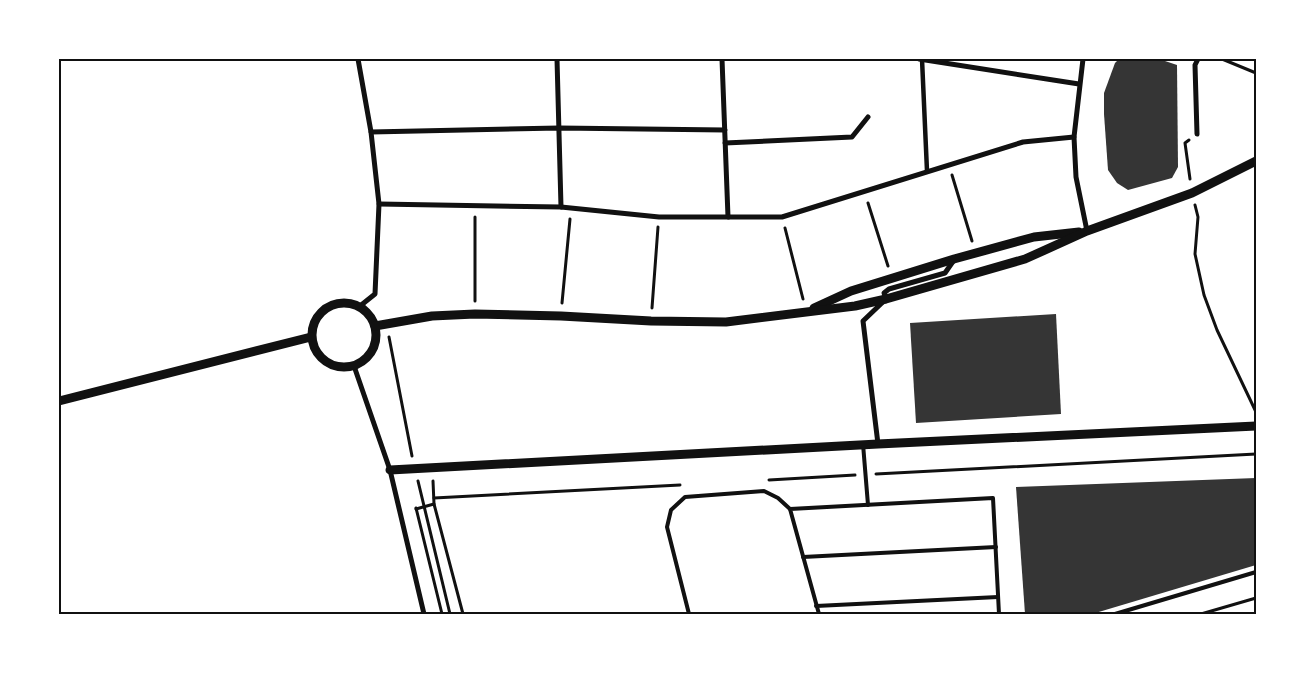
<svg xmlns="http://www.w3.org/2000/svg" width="1315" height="673" font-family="Lora,serif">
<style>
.building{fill:#353535}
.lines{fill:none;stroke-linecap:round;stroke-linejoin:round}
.path{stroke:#111;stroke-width:3}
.service{stroke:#111;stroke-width:4}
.pedestrian{stroke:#111;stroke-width:4.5}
.minor{stroke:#111;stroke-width:5}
.tertiary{stroke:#111;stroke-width:9}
.neatline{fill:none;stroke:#111;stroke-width:2}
</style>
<rect width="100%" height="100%" fill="#fff"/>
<g class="building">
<polygon points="1119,59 1159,59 1177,65 1178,167 1172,178 1128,190 1117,183 1108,170 1104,114 1104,93 1115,63"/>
<polygon points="1056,314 1061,414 916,423 910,323"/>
<polygon points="1256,478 1256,565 1092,614 1025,614 1016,487"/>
</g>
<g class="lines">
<g class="path">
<polyline points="1222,59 1256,73"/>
<polyline points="1189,140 1185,143 1190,179"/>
<polyline points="952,175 972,241"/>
<polyline points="868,203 888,266"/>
<polyline points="1195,205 1198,217 1195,254 1204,295 1217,330 1256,412"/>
<polyline points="475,217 475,301"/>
<polyline points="785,228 803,299"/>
<polyline points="562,303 570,219"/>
<polyline points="652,308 658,227"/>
<polyline points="389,337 412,456"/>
<polyline points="876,474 1256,454"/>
<polyline points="769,480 855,475"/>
<polyline points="418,481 450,614"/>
<polyline points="433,481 434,504 463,614"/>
<polyline points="434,498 680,485"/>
<polyline points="416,508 442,614"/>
<polyline points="416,509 434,504"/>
<polyline points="1201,614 1256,598"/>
</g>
<g class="service">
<polyline points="863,444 868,505"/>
<polyline points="803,557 996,547"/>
<polyline points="816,606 998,597"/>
<polyline points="689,614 667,527 671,510 685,497 764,491 778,498 790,509"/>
<polyline points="819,614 790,509 993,498 999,614"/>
<polyline points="1115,614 1256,572"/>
</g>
<polyline class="pedestrian" points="922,59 927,171"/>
<g class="minor">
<polyline points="358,59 371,132 379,204 375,294 360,306"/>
<polyline points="557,59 561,207"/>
<polyline points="722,59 728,217"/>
<polyline points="919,59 1079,84"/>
<polyline points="1083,59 1074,137 1076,177 1087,231"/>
<polyline points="371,132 559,128 725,130"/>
<polyline points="1197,134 1195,65 1198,59"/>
<polyline points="725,143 852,137 868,117"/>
<polyline points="379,204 561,207 659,217 782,217 1023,142 1074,137"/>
<polyline points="354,366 390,470 424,614"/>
<polyline points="878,444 863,321 886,299 884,293 889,289 945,273 954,260"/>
</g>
<g class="tertiary">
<circle cx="344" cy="335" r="32"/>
<polyline points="814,308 851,291 954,259 1034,237 1079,232"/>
<polyline points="375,326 432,316 475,314 561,316 651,321 726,322 855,306 886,299 1025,259 1087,231 1192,193 1256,161"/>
<polyline points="59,401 311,337"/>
<polyline points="390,470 878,444 1256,426"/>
</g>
</g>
<rect width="1315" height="673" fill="none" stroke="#ffffff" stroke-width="120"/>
<rect x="60" y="60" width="1195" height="553" class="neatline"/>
</svg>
